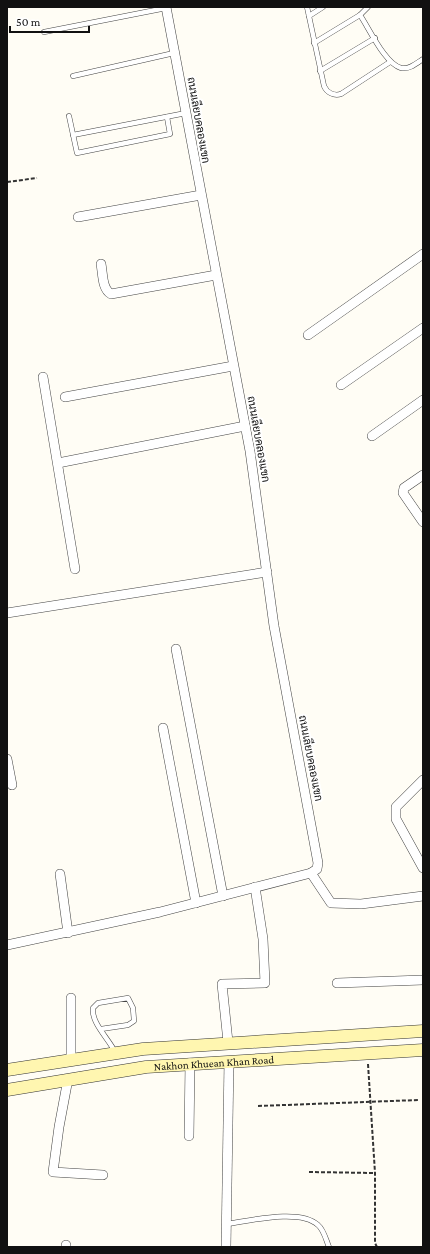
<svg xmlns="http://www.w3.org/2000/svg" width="430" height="1254" font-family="'Crimson Pro',Sarabun,serif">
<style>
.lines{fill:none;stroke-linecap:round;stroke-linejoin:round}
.lane-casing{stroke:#444;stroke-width:5.5}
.street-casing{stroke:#444;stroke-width:10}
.secondary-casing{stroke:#333;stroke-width:13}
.path{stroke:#333;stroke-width:2;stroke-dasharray:4 2;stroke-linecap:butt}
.lane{stroke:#fff;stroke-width:4.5}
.street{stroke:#fff;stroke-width:9}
.secondary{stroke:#fff6b0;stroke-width:12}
.labels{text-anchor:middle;stroke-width:4;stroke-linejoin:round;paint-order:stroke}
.street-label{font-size:11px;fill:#111;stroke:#fff}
</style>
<rect width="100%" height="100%" fill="#fffdf5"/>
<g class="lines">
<defs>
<g id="lane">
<path d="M 307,7 L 324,86 C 327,93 334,96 341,94 L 390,62"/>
<path d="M 368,7 L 360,15 C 369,28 385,64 401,68 C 409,70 417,63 423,59"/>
<polyline points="309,16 323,7"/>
<polyline points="44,32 166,8"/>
<polyline points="314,43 360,15"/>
<polyline points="320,71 375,38"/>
<polyline points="73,76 174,53"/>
<polyline points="69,116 77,153 170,134 167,117"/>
<polyline points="73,135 186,113"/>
<path d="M 101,1029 L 128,1025 L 134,1021 L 133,1008 L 128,998 L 98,1003 L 93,1008 C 91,1023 109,1039 115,1052"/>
<path d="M 227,1224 C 249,1221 300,1208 318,1225 C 324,1230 326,1240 329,1247"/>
</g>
<g id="street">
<polyline points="78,217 201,195"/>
<path d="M 101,264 C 103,274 102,289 111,294 L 216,275"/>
<polyline points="308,335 423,254"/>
<polyline points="43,377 75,569"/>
<polyline points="341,385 423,328"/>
<polyline points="65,397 233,366"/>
<polyline points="372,436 423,400"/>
<polyline points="58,463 245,426"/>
<polyline points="423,475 404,488 403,493 423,522"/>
<polyline points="7,613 267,572"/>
<polyline points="176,649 223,896"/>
<polyline points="163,728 196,903"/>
<polyline points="7,759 12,785"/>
<polyline points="423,780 396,807 396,819 423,868"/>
<polyline points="311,873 331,903 361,904 423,896"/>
<polyline points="60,874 68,933"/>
<polyline points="7,945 160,912 311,873 317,869 318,863 274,626 250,451 166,7"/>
<polyline points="337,983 423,980"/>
<polyline points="228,1042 222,984 265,983 263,939 255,887"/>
<polyline points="71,1059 71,998"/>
<polyline points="68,1079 59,1127 53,1172 103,1175"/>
<polyline points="189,1136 190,1063"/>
<polyline points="66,1247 66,1245"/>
<polyline points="226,1247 229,1061"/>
</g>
<g id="secondary">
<polyline points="7,1070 143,1049 423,1031"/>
<path id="s1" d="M 7,1090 L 146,1067 L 423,1050"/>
</g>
</defs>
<use href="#lane" class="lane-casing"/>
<use href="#street" class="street-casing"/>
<use href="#secondary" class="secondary-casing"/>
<g class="path">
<polyline points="7,182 37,178"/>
<polyline points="368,1064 375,1173 375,1243 377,1247"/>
<polyline points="258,1106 418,1100"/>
<polyline points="309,1172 375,1173"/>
</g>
<use href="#lane" class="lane"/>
<use href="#street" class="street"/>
<use href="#secondary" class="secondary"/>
</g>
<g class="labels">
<g class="street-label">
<text transform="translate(199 120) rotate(80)" y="4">ถนนเลียบคลองแขก</text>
<text transform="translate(259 439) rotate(80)" y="4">ถนนเลียบคลองแขก</text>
<text transform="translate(311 758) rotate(79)" y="4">ถนนเลียบคลองแขก</text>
<text dy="4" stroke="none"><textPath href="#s1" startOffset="209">Nakhon Khuean Khan Road</textPath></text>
</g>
</g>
<rect width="430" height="1254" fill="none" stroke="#111111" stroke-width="16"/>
<path d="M10 26v6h79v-6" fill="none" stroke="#111111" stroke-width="2"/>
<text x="16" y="26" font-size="12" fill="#111111" stroke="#ffffff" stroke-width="3" paint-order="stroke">50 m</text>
</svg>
